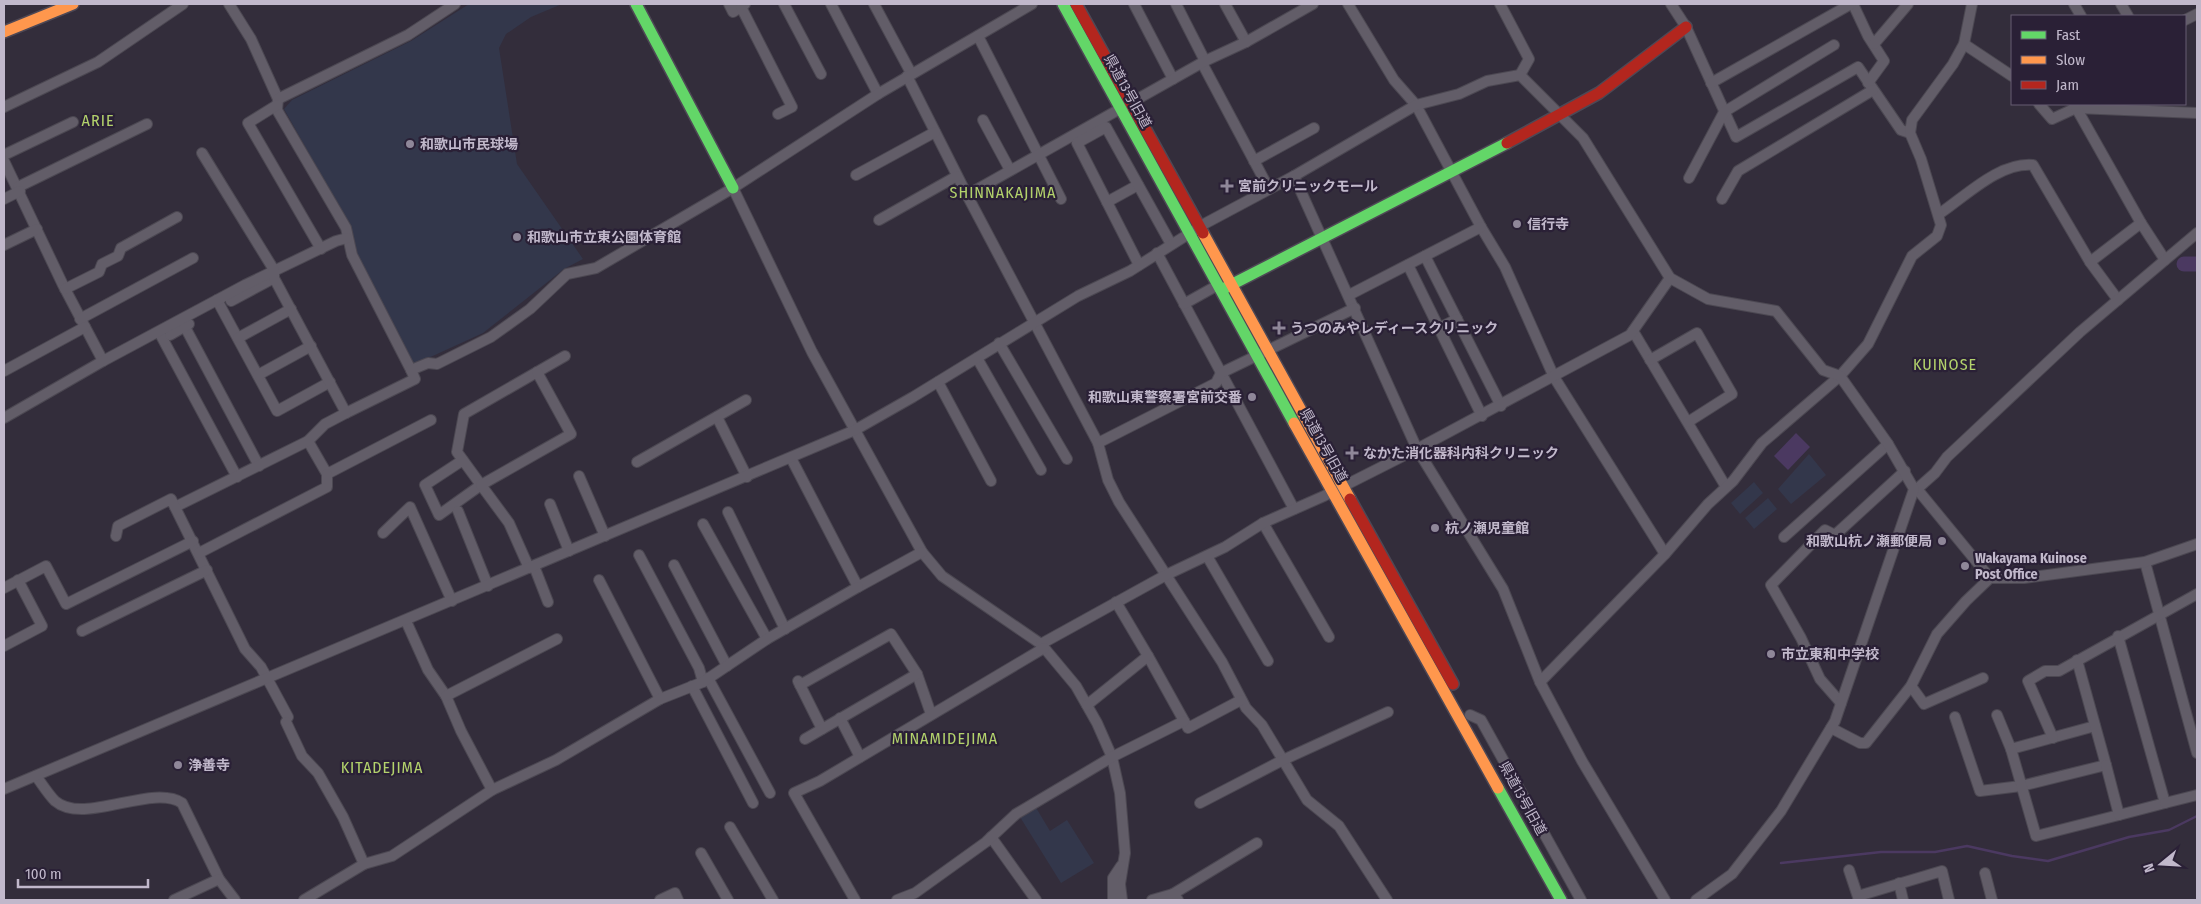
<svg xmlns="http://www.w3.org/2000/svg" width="2201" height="904" font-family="'Fira Sans Condensed','Noto Sans JP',sans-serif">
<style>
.green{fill:#33374b}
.water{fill:#4b3961}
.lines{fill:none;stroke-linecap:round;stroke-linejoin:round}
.stream{stroke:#4b3961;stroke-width:2.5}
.river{stroke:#4b3961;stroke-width:15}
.street-casing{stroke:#4c4852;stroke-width:12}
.fast-casing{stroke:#4e4855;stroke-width:14}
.slow-casing{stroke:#4e4855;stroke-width:14}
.jam-casing{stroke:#4e4855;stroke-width:14}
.street{stroke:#625d68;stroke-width:10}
.fast{stroke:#63d668;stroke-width:11}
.slow{stroke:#ff974d;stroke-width:11}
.jam{stroke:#b3261e;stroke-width:11}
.poi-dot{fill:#8f8799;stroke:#2a2036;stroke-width:2}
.labels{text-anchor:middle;stroke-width:4.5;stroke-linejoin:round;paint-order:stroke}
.street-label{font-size:14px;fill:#c1b8cb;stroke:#2a2036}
.poi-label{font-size:14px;font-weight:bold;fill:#c1b8cb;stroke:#2a2036;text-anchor:start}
.quarter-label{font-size:16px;letter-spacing:1px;fill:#b3d26c;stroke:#2a2036}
</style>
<rect width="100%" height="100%" fill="#332d3b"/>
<g class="green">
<polygon points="469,4 562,4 531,17 506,34 499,48 517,164 583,259 564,269 483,333 413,365 357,257 344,216 284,109 292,100 411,41"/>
<polygon points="1809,454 1826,475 1791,504 1778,489"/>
<polygon points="1754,482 1763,493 1740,514 1731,503"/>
<polygon points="1768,498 1777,509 1754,529 1745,518"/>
<polygon points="1035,806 1050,831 1067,820 1094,863 1061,883 1020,817"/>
</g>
<polygon class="water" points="1796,433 1810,447 1788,470 1774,456"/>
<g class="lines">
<polyline class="stream" points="1781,863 1881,852 1935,852 1967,846 2012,856 2048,861 2129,837 2169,830 2197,816"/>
<polyline class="river" points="2184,264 2197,264"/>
<defs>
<g id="street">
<polyline points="229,4 251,39 278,99 277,110 346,228 352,255 411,370"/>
<polyline points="729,4 733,12 745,4"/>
<polyline points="784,4 821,74"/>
<polyline points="831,4 878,94"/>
<polyline points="874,4 911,73"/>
<polyline points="1134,4 1173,79"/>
<polyline points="1176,4 1205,61"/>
<polyline points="1225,4 1246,42"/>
<polyline points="1348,4 1394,80 1416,105 1481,227 1505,267 1554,377 1665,554"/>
<polyline points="1500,4 1529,59 1520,75"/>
<polyline points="1671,4 1686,27 1736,137 1858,67 1901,130 1910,133"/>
<polyline points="1853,4 1868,36 1884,61 1868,83"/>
<polyline points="2074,4 2081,16"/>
<polyline points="2121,4 2128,16"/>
<polyline points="741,7 792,107 778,114"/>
<polyline points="2185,20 2197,14"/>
<polyline points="978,36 1061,199"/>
<polyline points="1874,44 1908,4"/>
<polyline points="1964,44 2012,76"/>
<polyline points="1202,63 1269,189"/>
<polyline points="907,76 967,195 1098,443 1108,480 1119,502 1222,662 1246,708 1262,725 1307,800 1339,826 1387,900"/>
<polyline points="1711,83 1851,4"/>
<polyline points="278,99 408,35 455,4"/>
<polyline points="2039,104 2052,119 2076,108 2197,113"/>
<polyline points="2074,104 2141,223"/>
<polyline points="277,105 248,123 321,249"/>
<polyline points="4,107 98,62 183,4"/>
<polyline points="983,120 1010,170"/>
<polyline points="4,155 73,122"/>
<polyline points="4,161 63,285 103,361"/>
<polyline points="1254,161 1314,128"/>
<polyline points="856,175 935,132"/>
<polyline points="1294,176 1417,449 1503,589 1540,682 1582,761 1665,900"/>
<polyline points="1689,178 1724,112 1834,45"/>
<polyline points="18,187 147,124"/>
<polyline points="733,188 812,352 922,552 942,576 1041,644 1076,686 1097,723 1112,757 1120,793 1125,853 1120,884 1122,900"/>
<polyline points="967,195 1205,61 1246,42 1313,4"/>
<polyline points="4,199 20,191"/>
<polyline points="1722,199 1738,171 1873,90"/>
<polyline points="1107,202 1138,185"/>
<path d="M 1939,214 C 1966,196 1999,162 2033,165 L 2090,262"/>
<polyline points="879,220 957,176"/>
<polyline points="4,245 37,229"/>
<polyline points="1157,253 1294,509"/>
<polyline points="1425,256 1501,406"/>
<polyline points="1139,265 1077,143 1106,127 1171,244"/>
<polyline points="1408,265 1482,416"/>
<polyline points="65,289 99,272 102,264 118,256 121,248 177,217"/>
<polyline points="1349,295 1481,227"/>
<polyline points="217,300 277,411 330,382"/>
<polyline points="2118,300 2090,262 2141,223 2165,260"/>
<polyline points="231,301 274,278"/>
<polyline points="1184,304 1218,285"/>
<polyline points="80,319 193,258"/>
<polyline points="185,327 259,466"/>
<polyline points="1439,328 1457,319"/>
<polyline points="1633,331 1726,487"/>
<polyline points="159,332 237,477"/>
<polyline points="170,335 189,324"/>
<polyline points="238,338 291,309"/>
<polyline points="999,343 1067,459"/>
<polyline points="977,358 1041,470"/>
<polyline points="1650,360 1697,333 1732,394 1688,422"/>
<polyline points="4,371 85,327"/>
<polyline points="258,375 311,346"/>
<polyline points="938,382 991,481"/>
<polyline points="346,413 415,379 411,370 428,363 437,364 491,337 530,309 567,274 596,268 733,188 878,94 1032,4"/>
<polyline points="717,417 747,477"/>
<polyline points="4,418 103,361 245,285 336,241 347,238"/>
<polyline points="308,441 327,474 431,420"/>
<polyline points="1098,443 1216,383 1221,373 1355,308"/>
<polyline points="791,458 858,587 922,552"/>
<polyline points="463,460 425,485 439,515 481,485 457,452 464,414 565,356"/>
<polyline points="637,462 746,400"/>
<polyline points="579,476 605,536"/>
<polyline points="1914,489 1917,489 1990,578"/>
<polyline points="1917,489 1935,473 1947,457 2080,332 2197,233"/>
<polyline points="550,504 569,551"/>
<polyline points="175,507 308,441 325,424 346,413 274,278 274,270 202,153"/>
<polyline points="458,511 488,586"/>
<polyline points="728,512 785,629"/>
<polyline points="1263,523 1329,637"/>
<polyline points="703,524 767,639"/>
<polyline points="383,533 410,507 452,601"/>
<polyline points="116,536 118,526 171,499 245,649 261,667 288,717"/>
<polyline points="1784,537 1888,444"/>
<polyline points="199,553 327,487 327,474"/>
<polyline points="639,555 699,668 703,682"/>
<polyline points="1207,556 1268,661"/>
<polyline points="2145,562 2197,753"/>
<polyline points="674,565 727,666"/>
<polyline points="534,566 548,602"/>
<polyline points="529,568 509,523 481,485 571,434 537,372"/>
<polyline points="599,580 660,699"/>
<polyline points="4,588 46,566 66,604 193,541"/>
<polyline points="406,621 428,670 446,696 461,731 492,790"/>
<polyline points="82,631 207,570"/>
<polyline points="1041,644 1166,575 1225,547 1263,523 1324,496 1417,449 1630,335 1670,278"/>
<polyline points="4,646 42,626 18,580"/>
<polyline points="1148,656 1188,728 1241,700"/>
<polyline points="708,678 770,793"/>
<polyline points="798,681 822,729"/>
<polyline points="1540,682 1665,554 1708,504 1733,481 1762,443 1840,376 1868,344 1912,256 1937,236 1941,225 1921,159 1910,133 1912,120 1953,64 1964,44 1972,4"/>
<polyline points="800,685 891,634 917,674 931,714"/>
<polyline points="692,686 753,803"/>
<polyline points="1911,686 1924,704 1983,678"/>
<polyline points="446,696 557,639"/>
<polyline points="1841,703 1820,679 1801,638 1771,585 1825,530 1835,535 1905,471"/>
<polyline points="1087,705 1148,656 1116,602"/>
<polyline points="1470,715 1481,720 1581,900"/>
<polyline points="1997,715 2011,749 2095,726"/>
<polyline points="1955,717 1980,791 2021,786 2106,765 2077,660"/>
<polyline points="840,718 860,757"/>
<polyline points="286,722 302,756 318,773 343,817 364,864"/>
<polyline points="1831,728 1860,743 1866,743 1911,686 1937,634 1966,601 1990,578 2024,578 2145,562 2197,544"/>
<polyline points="2053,738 2028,681 2045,671 2059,671 2197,594"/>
<polyline points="805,739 917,674"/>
<polyline points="2011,749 2036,836 2119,815"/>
<polyline points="2106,765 2119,815 2165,803 2118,636"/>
<path d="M 36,776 C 42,784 48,794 55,801 C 84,826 152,783 182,803 L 219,879 L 235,900"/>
<polyline points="4,789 855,430 913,397 1078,296 1130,271 1206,223 1294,176 1416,105 1459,94 1487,81 1520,75 1583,138 1670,278 1708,299 1776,311 1823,370 1840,376 1888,444 1914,489 1835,721 1781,811 1732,874 1696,900"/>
<polyline points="1200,803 1283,760 1388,712"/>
<polyline points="2165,803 2197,795"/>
<polyline points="730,827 773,900"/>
<polyline points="991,837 1036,900"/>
<polyline points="701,853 728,900"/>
<polyline points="1849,870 1859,900"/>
<polyline points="1985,873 1992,900"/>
<polyline points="1899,883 1903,900"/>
<polyline points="1173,894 1257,843"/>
<polyline points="1858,896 1942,871 1949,900"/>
<polyline points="174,900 219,879"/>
<polyline points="304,900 364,864 392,856 492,790 556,760 660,699 703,682 767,639 858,587"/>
<polyline points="660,900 675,893 678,900"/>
<polyline points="855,900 794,793 820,781 1044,648"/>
<polyline points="897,900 915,893 986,842 1016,814 1112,757 1184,721"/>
<polyline points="1113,900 1113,878 1121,866"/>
<polyline points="1152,900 1173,894 1178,900"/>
</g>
<g id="fast">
<polyline points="636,4 733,188"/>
<polyline points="1063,4 1294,423"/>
<polyline points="1223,289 1507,143"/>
<polyline points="1498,788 1561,900"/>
</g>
<g id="slow">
<polyline points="4,32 73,4"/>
<polyline points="1203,233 1350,499"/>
<polyline points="1294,423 1498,788"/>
</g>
<g id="jam">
<polyline points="1076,4 1203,233"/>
<polyline points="1507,143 1599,93 1686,27"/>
<polyline points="1350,499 1453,684"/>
</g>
</defs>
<use href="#street" class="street-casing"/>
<use href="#fast" class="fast-casing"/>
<use href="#slow" class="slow-casing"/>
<use href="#jam" class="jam-casing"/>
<use href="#street" class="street"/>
<use href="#fast" class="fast"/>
<use href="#slow" class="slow"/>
<use href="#jam" class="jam"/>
</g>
<g class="poi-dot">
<circle cx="410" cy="144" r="5"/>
<path d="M1224.5 178.5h5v5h5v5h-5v5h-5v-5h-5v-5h5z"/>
<circle cx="1517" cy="224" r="5"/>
<circle cx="517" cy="237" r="5"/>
<path d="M1276.5 320.5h5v5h5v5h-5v5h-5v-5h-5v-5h5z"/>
<circle cx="1252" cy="397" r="5"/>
<path d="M1349.5 445.5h5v5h5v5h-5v5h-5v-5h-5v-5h5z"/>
<circle cx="1435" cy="528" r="5"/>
<circle cx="1942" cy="541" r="5"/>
<circle cx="1965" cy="566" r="5"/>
<circle cx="1771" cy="654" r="5"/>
<circle cx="178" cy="765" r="5"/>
</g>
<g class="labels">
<g class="street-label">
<text transform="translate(1128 91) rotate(61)" y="5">県道13号旧道</text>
<text transform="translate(1324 445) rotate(61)" y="5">県道13号旧道</text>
<text transform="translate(1523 798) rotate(61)" y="5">県道13号旧道</text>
</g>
<g class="poi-label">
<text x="420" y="149">和歌山市民球場</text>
<text x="1238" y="191">宮前クリニックモール</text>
<text x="1527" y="229">信行寺</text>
<text x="527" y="242">和歌山市立東公園体育館</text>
<text x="1290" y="333">うつのみやレディースクリニック</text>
<text x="1242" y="402" text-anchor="end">和歌山東警察署宮前交番</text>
<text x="1363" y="458">なかた消化器科内科クリニック</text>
<text x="1445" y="533">杭ノ瀬児童館</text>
<text x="1932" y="546" text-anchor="end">和歌山杭ノ瀬郵便局</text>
<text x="1975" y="563">Wakayama Kuinose<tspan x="1975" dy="16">Post Office</tspan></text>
<text x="1781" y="659">市立東和中学校</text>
<text x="188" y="770">浄善寺</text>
</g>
<g class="quarter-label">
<text x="98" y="126">ARIE</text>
<text x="1003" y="198">SHINNAKAJIMA</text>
<text x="1945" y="370">KUINOSE</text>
<text x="945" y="744">MINAMIDEJIMA</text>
<text x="382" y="773">KITADEJIMA</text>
</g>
</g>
<rect width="2201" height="904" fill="none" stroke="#c1b8cb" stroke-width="10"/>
<rect x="2011" y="15" width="175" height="90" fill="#2a2036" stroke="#665d72"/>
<rect x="2021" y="31" width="25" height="8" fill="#63d668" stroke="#665d72"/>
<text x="2056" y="40" font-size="15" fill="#c1b8cb">Fast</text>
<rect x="2021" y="56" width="25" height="8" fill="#ff974d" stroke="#665d72"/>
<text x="2056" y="65" font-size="15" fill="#c1b8cb">Slow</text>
<rect x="2021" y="81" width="25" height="8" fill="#b3261e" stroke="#665d72"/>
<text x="2056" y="90" font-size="15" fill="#c1b8cb">Jam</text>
<g transform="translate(2161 864) rotate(252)" stroke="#2a2036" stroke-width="4" paint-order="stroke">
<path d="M0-4L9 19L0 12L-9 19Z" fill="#c1b8cb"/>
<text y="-8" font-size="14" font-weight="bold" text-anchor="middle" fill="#c1b8cb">N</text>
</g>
<path d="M18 879v8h130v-8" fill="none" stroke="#c1b8cb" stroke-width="2.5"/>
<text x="25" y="879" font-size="15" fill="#c1b8cb" stroke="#2a2036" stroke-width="4" paint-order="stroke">100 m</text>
</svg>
